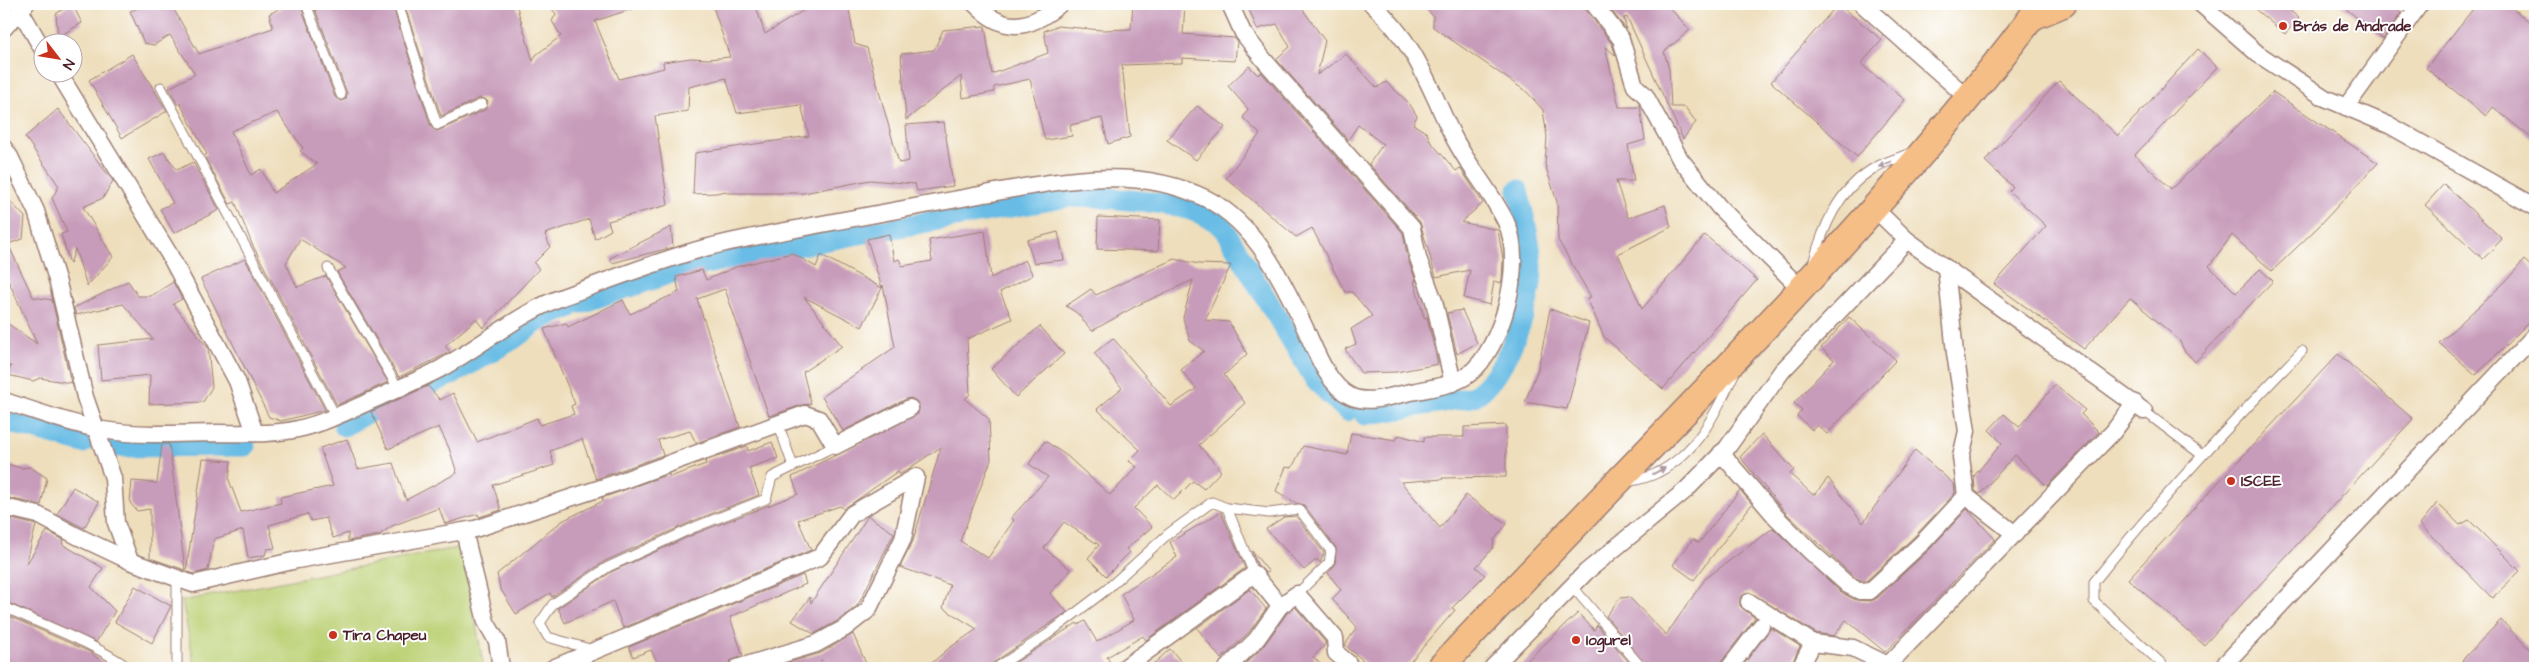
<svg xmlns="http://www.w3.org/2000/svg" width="2539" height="672" font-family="'Architects Daughter',sans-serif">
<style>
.green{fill:#bbd073;stroke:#82784f}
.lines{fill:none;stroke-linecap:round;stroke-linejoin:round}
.canal{stroke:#68bce5;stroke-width:21}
.building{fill:#c79bba;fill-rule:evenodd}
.lane-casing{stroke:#9c7e74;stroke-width:11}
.street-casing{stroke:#9c7e74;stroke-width:19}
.primary-casing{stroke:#9c7e74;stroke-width:29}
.path{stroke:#9c7e74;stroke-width:3;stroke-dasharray:1 4;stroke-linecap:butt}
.lane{stroke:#fff;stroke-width:9}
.street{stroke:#fff;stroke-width:16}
.primary{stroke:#f6be87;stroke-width:26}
.oneway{fill:#ae9aa0}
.poi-dot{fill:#c8321e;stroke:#fff;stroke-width:2}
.labels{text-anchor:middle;stroke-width:4;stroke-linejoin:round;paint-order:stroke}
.poi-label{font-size:15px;font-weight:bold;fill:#4a1f2b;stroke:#fff;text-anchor:start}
</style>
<rect width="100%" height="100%" fill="#fff"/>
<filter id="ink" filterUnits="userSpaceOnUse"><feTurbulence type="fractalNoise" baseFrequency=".02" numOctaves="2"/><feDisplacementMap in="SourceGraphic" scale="10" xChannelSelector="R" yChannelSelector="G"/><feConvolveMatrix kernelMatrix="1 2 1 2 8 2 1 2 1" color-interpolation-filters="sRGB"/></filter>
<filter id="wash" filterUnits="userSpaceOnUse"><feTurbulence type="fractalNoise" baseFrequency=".0096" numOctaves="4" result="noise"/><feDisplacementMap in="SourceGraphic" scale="20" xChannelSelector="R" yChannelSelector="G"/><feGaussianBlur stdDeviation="1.12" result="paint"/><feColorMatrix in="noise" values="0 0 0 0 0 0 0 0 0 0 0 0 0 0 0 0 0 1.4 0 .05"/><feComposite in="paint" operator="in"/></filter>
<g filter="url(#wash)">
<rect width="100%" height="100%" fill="#eedebc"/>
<polygon class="green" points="462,547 484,668 195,668 182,601"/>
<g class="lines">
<g class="canal">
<path d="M 1096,197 C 1137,202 1190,200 1223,227 L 1316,381 L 1347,411"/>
<polyline points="888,229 1068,197 1093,197"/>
<polyline points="760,253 881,230"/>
<polyline points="630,287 683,269 756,253"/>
<polyline points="581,303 625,288"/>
<path d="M 1455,400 C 1463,399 1473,398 1480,392 C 1508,368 1533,302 1532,266 C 1531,241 1523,215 1518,190"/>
<polyline points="1365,415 1449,401"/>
<polyline points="4,421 83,443"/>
<polyline points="344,426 389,401 455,373 512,340 541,319 569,308"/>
<polyline points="117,447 245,446"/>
</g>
</g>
<g id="blocks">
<g class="building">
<polygon points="70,4 72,4 82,23 58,37 56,14"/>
<path d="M 289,4 L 300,4 L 335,97 L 341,101 L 346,99 L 347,93 L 313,4 L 392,4 L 431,127 L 437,131 L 485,110 L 488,102 L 485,99 L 480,98 L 441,116 L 404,4 L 516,4 L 533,61 L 536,55 L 561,36 L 552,21 L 556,14 L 548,4 L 638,4 L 638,7 L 595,21 L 619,79 L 664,68 L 663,62 L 691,58 L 708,59 L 730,57 L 712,4 L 755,4 L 765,34 L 814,4 L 848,4 L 855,44 L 867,48 L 899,163 L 909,161 L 906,125 L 944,122 L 953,186 L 917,191 L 915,184 L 870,180 L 804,193 L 727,193 L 726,191 L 716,193 L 693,194 L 695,153 L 809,136 L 801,105 L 737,113 L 726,78 L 689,87 L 688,111 L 655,116 L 668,205 L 608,221 L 611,230 L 595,239 L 589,219 L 545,234 L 550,247 L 534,263 L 539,269 L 483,328 L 476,319 L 445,346 L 450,352 L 399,377 L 337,272 L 346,268 L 300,239 L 286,263 L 297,287 L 326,276 L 388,382 L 337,405 L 252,244 L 235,202 L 230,204 L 204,156 L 207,154 L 180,103 L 178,105 L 169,88 L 195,74 L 170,35 L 154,45 L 144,43 L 130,11 L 147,5 L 172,6 L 199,54 L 273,28 L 269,14 ZM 277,112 L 303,148 L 300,151 L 317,164 L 273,193 L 261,169 L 251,175 L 231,131 Z"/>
<polygon points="1133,4 1185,4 1183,34 1234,38 1237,41 1235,61 1182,58 1182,63 1122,65 1130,137 1108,144 1102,118 1070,125 1072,136 1045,140 1030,79 994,87 994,92 963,98 961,76 906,120 901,54 934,50 943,30 985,26 992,74 1048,53 1044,31 1057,26 1102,30 1131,29"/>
<polygon points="1247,4 1299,4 1325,41 1317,75 1346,54 1377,88 1386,82 1409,103 1417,116 1413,124 1427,133 1430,141 1456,171 1460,168 1483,203 1461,222 1498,230 1503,259 1502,279 1501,283 1494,281 1490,305 1464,298 1470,270 1436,277 1420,222 1369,164 1383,144 1358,125 1348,140 1276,59 1290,47 1277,24 1257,29"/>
<polygon points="1422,4 1584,4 1586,10 1612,44 1616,56 1605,46 1619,107 1640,107 1645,140 1628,145 1634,181 1616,181 1628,218 1665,205 1671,227 1618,254 1642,309 1705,235 1757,280 1663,389 1604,337 1587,298 1591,297 1558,240 1557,202 1545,164 1547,137 1543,110 1527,92 1433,27 1433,16"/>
<polygon points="1606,4 1666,4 1690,30 1664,52 1669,69 1671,107 1685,107 1696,122 1683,139 1627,17 1624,18 1626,29"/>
<polygon points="1838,4 1882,40 1861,64 1905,100 1857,157 1771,82"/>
<polygon points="2249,4 2282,4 2299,18 2285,34"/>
<polygon points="2340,4 2389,4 2401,13 2383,39"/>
<polygon points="2477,4 2507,4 2535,26 2535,141 2493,107 2486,116 2426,68"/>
<polygon points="2198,49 2217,67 2135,155 2171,189 2273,92 2378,163 2318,227 2272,271 2232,235 2209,266 2236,293 2260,269 2273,281 2195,362 2184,350 2179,340 2130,298 2084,349 1994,284 2046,226 2009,191 2013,187 1985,161 2059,81 2118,136"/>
<polygon points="132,54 167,111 122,138 89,80"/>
<polygon points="1249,66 1258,75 1261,72 1403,233 1408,260 1416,281 1414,281 1424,318 1427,317 1438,364 1396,372 1361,373 1345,349 1356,344 1351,329 1372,316 1352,292 1345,292 1312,228 1296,237 1226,178 1260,134 1243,118 1248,109 1228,86"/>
<polygon points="1197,106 1225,127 1196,160 1167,140"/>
<polygon points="58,109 113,181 103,198 83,207 113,257 87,286 75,249 70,264 61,234 67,232 52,198 59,186 25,137"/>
<polygon points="164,152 177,170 193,162 219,210 174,233 160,209 173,203 149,159"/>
<polygon points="2444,184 2502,239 2483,259 2425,205"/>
<polygon points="4,195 25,217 23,239 8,244 33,297 52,300 71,383 40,378 33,381 8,375 11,366 4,365 4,321 37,344 4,271"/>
<polygon points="1098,217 1160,220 1158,251 1097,249"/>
<polygon points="671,227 673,247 612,263 610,258"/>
<polygon points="985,231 991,278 1025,260 1033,275 1000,292 1012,319 967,339 970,394 965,399 989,419 991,460 960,541 988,558 1014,520 1011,518 1048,477 1029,464 1045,441 1067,456 1110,495 1137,467 1129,461 1140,450 1097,409 1122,388 1094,353 1113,338 1171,406 1196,389 1181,370 1204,351 1190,341 1183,318 1193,280 1136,306 1092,331 1077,313 1066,306 1091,289 1096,295 1174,259 1199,264 1231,265 1205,320 1229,322 1247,354 1224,375 1245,403 1199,445 1221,471 1204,489 1193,481 1174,500 1158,485 1134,508 1152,527 1126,549 1130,552 1106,576 1088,558 1099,545 1064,522 1044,548 1071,570 1050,593 1067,612 993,663 990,668 926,668 948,649 977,629 943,608 950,585 900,567 913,541 941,447 899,475 898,471 844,509 840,506 798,520 811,550 623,628 613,601 565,623 558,608 611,572 697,533 798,494 792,477 918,414 919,403 911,398 906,399 843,431 822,397 895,347 883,285 882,288 867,239 889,234 894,261 899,259 902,266 932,261 929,240"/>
<polygon points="1058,232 1064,260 1034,263 1027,240"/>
<polygon points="792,253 816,267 821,255 882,288 862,327 804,297 842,346 803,372 811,404 802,405 769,416 725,289 697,299 740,427 696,443 690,431 658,440 663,455 596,479 582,439 550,451 554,465 493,485 501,510 479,517 478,514 445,524 439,508 392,526 379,535 348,541 348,533 333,538 326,518 311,521 308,514 269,525 275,548 267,549 265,555 248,558 243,530 214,539 208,570 194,574 186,571 203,459 231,461 229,480 241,512 281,503 280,497 333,486 320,448 347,439 358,469 393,463 406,500 457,473 449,448 439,427 388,449 371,412 428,386 440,400 453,393 477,442 537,418 540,425 574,414 571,406 575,404 544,329 566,323 568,327 623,300 630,314 679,292 676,277 702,270 706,280 736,267"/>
<polygon points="245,259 325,410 281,421 269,417 201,279"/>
<polygon points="2524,260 2535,270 2535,316 2476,375 2439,343 2506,281"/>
<polygon points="128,281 138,296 151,296 173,282 182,299 173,304 208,348 212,387 203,402 149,404 150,375 101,380 98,345 153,339 123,304 76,315 74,308"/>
<polygon points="1550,309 1589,323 1567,409 1525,402 1538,369"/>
<polygon points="1462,310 1477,343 1457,354 1447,313"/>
<polygon points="1849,317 1896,360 1827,434 1817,425 1812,430 1797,416 1802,410 1794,403 1834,360 1821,348"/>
<polygon points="1040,326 1064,354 1016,397 991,369"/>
<polygon points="2338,354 2413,419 2204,645 2128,579"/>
<polygon points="2055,385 2085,410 2081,414 2099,432 2047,486 2015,455 1980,494 1975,491 1974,476 2002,443 1989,430 2004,414 2019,427"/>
<polygon points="1506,425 1506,477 1442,478 1443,479 1401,482 1440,528 1466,495 1507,524 1494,540 1493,548 1476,567 1485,575 1452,608 1455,610 1405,668 1372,668 1345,645 1357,627 1332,599 1341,590 1328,573 1335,565 1336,548 1304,505 1296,503 1276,491 1286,467 1292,468 1303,446 1347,455 1351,433 1396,440 1399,435 1424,442 1424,437 1464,437 1464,427"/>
<polygon points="1762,434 1794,470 1790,474 1812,494 1815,494 1828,478 1863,523 1915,450 1954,484 1955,493 1916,535 1866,581 1862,581 1854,577 1786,513 1740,457"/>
<polygon points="772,442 778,458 749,468 759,495 693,521 605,561 552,597 550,593 516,614 500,588 497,574 562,521 603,501 602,498 669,474 670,477 706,464 705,461 747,446 748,451"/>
<polygon points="162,444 169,444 185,570 150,558 150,509 137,511 130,503 132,481 157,483"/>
<polygon points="4,463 21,468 30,467 47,478 41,505 4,497"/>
<polygon points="73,487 99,502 84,528 57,514"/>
<polygon points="1740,490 1752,504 1694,580 1673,565 1693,539 1699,543"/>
<polygon points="2437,503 2460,525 2469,520 2520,571 2492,598 2420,524"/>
<polygon points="1967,509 1995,539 1885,652 1846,620 1834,636 1816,633 1749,592 1740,597 1740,606 1755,618 1721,662 1719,668 1648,668 1606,616 1620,598 1629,597 1666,635 1705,579 1773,528 1842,593 1856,600 1871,601 1877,598 1930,549"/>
<polygon points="1221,512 1245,568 1146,640 1143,636 1107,657 1113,668 1007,668 1077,623 1078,625 1085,621 1097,642 1134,620 1121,594 1177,557 1170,542"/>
<polygon points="868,516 894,533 858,605 839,620 814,634 792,621 810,597 811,603"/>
<polygon points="1296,516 1324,553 1320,563 1317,559 1304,570 1266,529 1284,517"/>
<polygon points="4,517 36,525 26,565 47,531 64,540 62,544 103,568 91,587 115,611 96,642 4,601"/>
<polygon points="1252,551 1269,572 1266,573 1257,565"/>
<polygon points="803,575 806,584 730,617 743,656 730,661 727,668 660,668 651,650 633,657 629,647"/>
<polygon points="135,586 171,606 152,643 115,622"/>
<polygon points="1250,589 1266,609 1248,633 1221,659 1197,628"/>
<polygon points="1295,607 1325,642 1325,645 1313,657 1325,668 1241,668 1263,647 1287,613"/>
<polygon points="1578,613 1594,630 1597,625 1634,668 1519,668"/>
<polygon points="4,614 90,652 110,668 4,668"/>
<polygon points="2501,620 2535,655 2535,668 2470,668 2462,660"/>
<polygon points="1771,628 1800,646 1790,668 1741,668"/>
<polygon points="853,634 868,668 778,668 777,666 821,653"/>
<polygon points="1170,649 1187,668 1149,668"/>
</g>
</g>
</g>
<g filter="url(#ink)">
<use href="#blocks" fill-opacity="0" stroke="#9c7e74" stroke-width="1"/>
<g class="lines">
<defs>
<g id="lane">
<polyline points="306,4 341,95"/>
<polyline points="398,4 437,125 482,104"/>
<polyline points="161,87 336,417"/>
<path d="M 1813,264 C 1823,227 1838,191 1871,170 C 1883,162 1898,158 1911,153"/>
<polyline points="328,268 398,388"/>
<polyline points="2144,411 2202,455"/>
<polyline points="778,423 793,466"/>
<path d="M 1627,482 C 1637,480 1648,478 1657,473 C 1697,453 1716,413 1734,374"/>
<polyline points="1227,508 1269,513 1299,509 1331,551 1329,563 1297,594"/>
<polyline points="1572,586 1642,668"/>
<path d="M 4,607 C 47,627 90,641 129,668"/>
<polyline points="593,650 548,637 540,623 553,604 608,567 695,527 766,499 772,477 835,446"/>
<path d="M 2162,664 L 2094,601 L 2094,582 C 2158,501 2229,425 2302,351"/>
<polyline points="177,668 177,578"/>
<polyline points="996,668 1048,634 1106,590 1168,534 1212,502 1227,508 1254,574"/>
</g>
<g id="street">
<path d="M 975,4 C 1004,34 1029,30 1060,4"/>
<polyline points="1230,4 1243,33 1264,60 1412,228 1418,258 1434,301 1453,383"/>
<polyline points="1594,4 1621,39 1635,86 1645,95 1680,159 1719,207 1801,289"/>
<polyline points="1862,4 1969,99"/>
<polyline points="2201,4 2258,54 2325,98 2391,126 2535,207"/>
<polyline points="20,10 42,48"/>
<polyline points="4,28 26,4"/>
<polyline points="58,72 169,254 237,381 255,433"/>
<polyline points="2346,107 2420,4"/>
<polyline points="4,148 10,157 36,211 58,283 85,397 113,478 116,523 130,561"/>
<polyline points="1874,208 1907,240 2144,411"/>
<polyline points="1946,268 1955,353 1967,431 1961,457 1966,496 2015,534"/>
<path d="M 4,401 C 36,411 69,424 103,430 C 140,436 179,434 216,433 C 243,433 272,435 298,429 C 325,423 350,410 375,399 C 397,389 419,380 440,369 C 482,346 520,312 565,296 C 609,280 655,262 701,249 C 741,238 782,232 822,224 C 876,214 930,204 985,194 C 1058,181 1137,164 1207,199 C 1256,224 1283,281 1305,328 C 1316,351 1327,384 1350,396 C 1368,405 1392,396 1411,392 C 1429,388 1454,386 1469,374 C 1503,348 1525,261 1506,222 C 1491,191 1467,165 1452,134 C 1427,82 1416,44 1372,4"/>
<polyline points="1721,453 1776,517 1811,552 1848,585 1860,591 1870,591 1923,542 1966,496"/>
<polyline points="4,507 38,515 77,536 130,561 193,584 297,560 475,529 613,484 805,414 819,419 835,446 910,408"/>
<polyline points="464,531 486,622 497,641 501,668"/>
<polyline points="1749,602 1813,643 1853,648 1888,665"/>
<polyline points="553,668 820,557 852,514 916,477 903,539 868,610 845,628 816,644 737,668"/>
<polyline points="1124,668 1254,574 1280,606"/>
<polyline points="1227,668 1256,640 1280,606 1297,594 1335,638 1336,653 1348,663 1346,668"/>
<polyline points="1492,668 1586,572 1686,490 1727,448 1782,371 1907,240"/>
<polyline points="1729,668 1761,626"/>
<polyline points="1800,668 1813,643"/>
<polyline points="1885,668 2113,432 2135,403"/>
<polyline points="2221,668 2535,335"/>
</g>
<g id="primary">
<polyline points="2032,17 2063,4"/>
<path d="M 1440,668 C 1640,453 1854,251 2032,17 L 2040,4"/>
</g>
</defs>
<use href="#lane" class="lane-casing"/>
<use href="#street" class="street-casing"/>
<use href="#primary" class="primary-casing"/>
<polyline class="path" points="821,660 825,668"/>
<use href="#lane" class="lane"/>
<use href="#street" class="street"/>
<use href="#primary" class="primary"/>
</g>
<defs><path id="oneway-solid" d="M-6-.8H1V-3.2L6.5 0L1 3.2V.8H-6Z" transform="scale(1.25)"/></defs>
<g class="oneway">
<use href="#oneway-solid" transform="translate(1885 164) rotate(157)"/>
<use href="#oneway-solid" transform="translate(1659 471) rotate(-27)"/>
</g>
</g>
<g class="poi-dot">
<circle cx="2283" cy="26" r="5"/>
<circle cx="2231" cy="481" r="5"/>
<circle cx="333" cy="635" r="5"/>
<circle cx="1576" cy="640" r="5"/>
</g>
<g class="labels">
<g class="poi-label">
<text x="2293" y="31">Brás de Andrade</text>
<text x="2241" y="486">ISCEE</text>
<text x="343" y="640">Tira Chapeu</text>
<text x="1586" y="645">Iogurel</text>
</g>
</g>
<rect width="2539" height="672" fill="none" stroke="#fff" stroke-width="20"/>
<g transform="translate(58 58) rotate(121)"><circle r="24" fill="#ffffff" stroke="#b7a5aa"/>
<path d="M0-4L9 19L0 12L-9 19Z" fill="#c8321e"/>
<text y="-8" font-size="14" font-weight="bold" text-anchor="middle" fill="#4a1f2b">N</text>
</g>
</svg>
